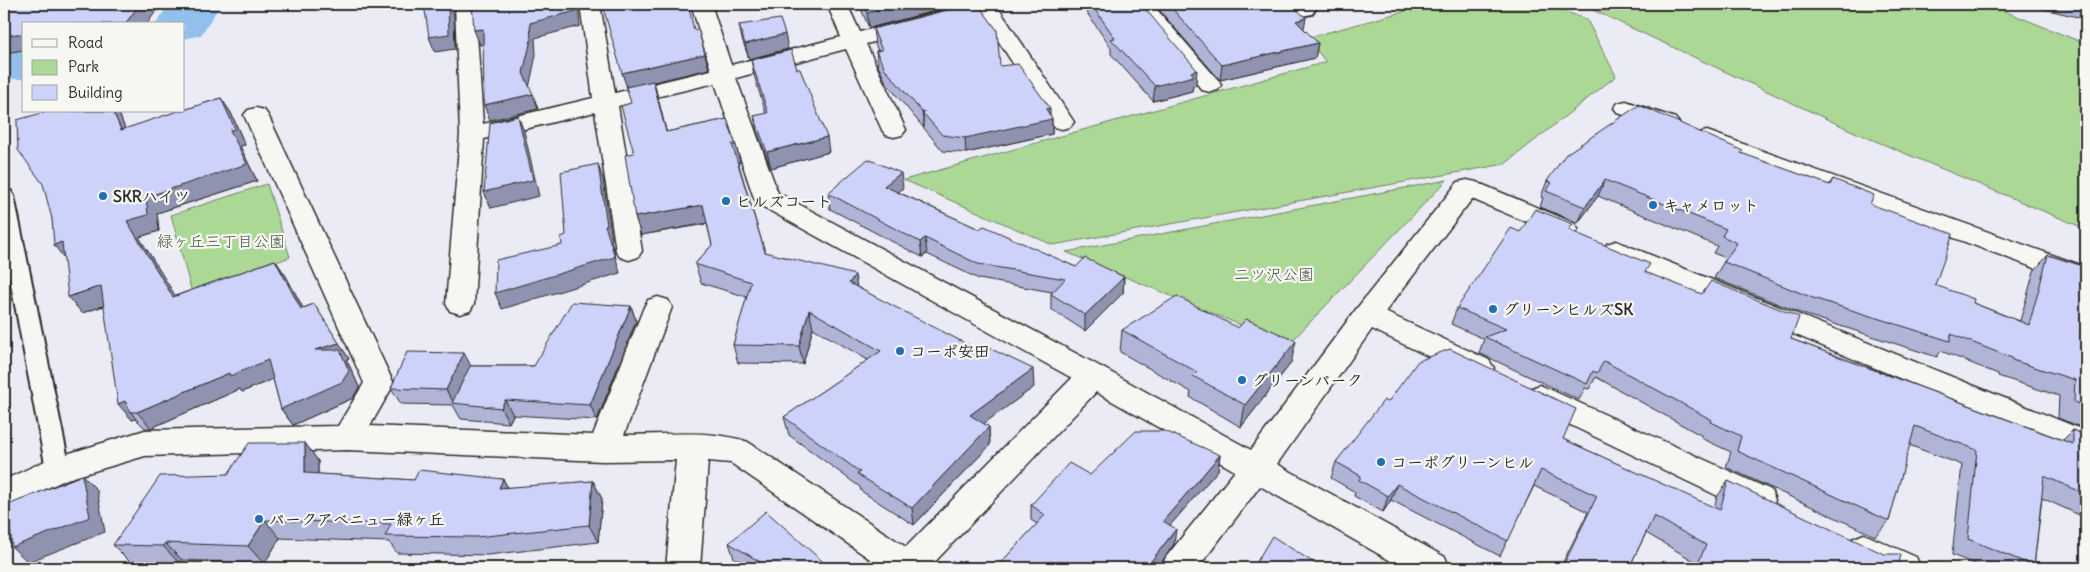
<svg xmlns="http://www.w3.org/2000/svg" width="2090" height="572" font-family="Delius,'Klee One',sans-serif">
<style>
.green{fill:#acd896;stroke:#6c8260}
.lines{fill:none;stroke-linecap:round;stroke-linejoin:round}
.river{fill:#90c0eb;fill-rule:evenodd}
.service-casing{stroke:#2b2b2b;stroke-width:4}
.minor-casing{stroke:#2b2b2b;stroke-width:3}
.service{fill:#f6f6f2;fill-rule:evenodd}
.minor{fill:#f6f6f2;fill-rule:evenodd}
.wall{fill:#b0b5d8;stroke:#2b2b2b}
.shaded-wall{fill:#9093b0;stroke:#2b2b2b}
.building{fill:#cdd2fb;stroke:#2b2b2b}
.poi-dot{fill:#1f6fb2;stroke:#f6f6f2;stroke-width:2}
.labels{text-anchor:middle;stroke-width:4.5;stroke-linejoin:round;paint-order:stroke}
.poi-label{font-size:16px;font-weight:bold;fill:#2b2b2b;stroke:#f6f6f2;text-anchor:start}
.park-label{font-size:16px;fill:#4b5646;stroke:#f6f6f2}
</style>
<rect width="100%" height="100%" fill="#eaebf5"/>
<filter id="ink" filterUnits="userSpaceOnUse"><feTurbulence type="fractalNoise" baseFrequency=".02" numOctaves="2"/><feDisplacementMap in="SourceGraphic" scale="10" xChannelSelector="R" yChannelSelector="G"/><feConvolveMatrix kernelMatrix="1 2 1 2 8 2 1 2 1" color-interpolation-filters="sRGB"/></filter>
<g filter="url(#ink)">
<g class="green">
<polygon points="1431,4 1547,4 1587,20 1616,76 1505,164 1053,245 904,180 1326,62 1307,38"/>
<polygon points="1580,4 1987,4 2086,44 2086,229 1861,135"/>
<polygon points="1447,180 1288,345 1066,252"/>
<polygon points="267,184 290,257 192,293 171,215"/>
</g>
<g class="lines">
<g class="river">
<polygon points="169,4 221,4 201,35 184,39 184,24 156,24"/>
<rect x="4" y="47" width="20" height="32"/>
</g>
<defs>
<g id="service">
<polygon points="1303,4 1319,4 1312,14 1291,18 1285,16 1283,13 1285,10 1301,7"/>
<polygon points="4,190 11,191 14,196 70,469 67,476 58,479 49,476 46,469 4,247"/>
</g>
<g id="minor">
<path d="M 455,4 L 475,4 L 483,124 L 593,98 L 580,4 L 600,4 L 615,93 L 711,70 L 691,4 L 711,4 L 731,65 L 841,37 L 827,4 L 847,4 L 860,32 L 969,4 L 1003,4 L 999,9 L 1074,122 L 1070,127 L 1062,129 L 1054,127 L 981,14 L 866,44 L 906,130 L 902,135 L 894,137 L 886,135 L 882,130 L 846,49 L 736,78 L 778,193 L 1103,368 L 1251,450 L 1357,308 L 1458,182 L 1467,180 L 1476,182 L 1574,223 L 1578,229 L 1574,235 L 1565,238 L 1472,199 L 1385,312 L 1489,360 L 1494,368 L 1489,376 L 1479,379 L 1469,376 L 1372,329 L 1277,464 L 1445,557 L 1450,568 L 1403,568 L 1260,486 L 1198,568 L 1161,568 L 1166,557 L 1235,471 L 1096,392 L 929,568 L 883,568 L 731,463 L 708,461 L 700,568 L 666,568 L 676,460 L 603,461 L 347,450 L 145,456 L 67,479 L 4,508 L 4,480 L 47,460 L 145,430 L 338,426 L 364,383 L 244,115 L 248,110 L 256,108 L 264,110 L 268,115 L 394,384 L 370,426 L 593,435 L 644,307 L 648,300 L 658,297 L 668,300 L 672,307 L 624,435 C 664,435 710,429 748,442 L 906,547 L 1072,378 L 758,204 L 754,198 L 715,83 L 618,106 L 642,251 L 638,257 L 629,260 L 620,257 L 616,251 L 595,112 L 484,139 L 474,304 L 470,311 L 460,314 L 450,311 L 446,304 L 460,134 Z"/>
<polygon points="1131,4 1152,4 1218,80 1221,85 1218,90 1210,92 1202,90"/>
<polygon points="1626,101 1675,118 1679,123 1675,128 1667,130 1618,113 1614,108 1618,103"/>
<polygon points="1707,131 2086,267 2086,287 1699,143 1695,138 1699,133"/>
<polygon points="1616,241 2086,431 2086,456 1607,256 1603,250 1607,244"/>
<polygon points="1540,385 1771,490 1775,500 1771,510 1759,514 1747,510 1529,405 1525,397 1529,389"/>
<polygon points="1864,534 1916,557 1921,568 1871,568 1852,559 1847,549 1852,539"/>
</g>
</defs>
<use href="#service" class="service-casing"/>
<use href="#minor" class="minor-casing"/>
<use href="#service" class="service"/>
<use href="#minor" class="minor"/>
</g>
<g class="wall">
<polygon points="859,4 962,4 869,28"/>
<polygon points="1083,4 1141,4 1196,85 1193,86 1192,91 1153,101 1111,54 1111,48 1083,7"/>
<polygon points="1154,4 1288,4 1304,29 1318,43 1315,58 1220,80"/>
<polygon points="2023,4 2086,4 2086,19"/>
<polygon points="739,25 788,49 749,59 742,39"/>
<polygon points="873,29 1000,66 1050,115 1052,119 1052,134 966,153 943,151 887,84 878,66 876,51 878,51 875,44"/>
<polygon points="694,30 705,54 709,69 654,82 666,132 727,119 736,146 740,163 738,162 765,252 857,287 1034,387 983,423 989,427 990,445 914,525 861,491 860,487 789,435 784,417 868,360 813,328 803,364 738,363 733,345 747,297 701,283 695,264 712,245 707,224 641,235 631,103"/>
<polygon points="751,60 797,69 829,152 771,168 757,131 754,116 766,114 754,75"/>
<polygon points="221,98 231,113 245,145 240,146 257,181 157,213 159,231 139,237 175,296 275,260 286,276 303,308 314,304 349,359 346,360 350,367 359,387 353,398 293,425 281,409 273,379 242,392 240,389 151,428 145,428 136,419 132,420 104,306 82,313 64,258 52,219 49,111 118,111 125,129"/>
<polygon points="1742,154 1829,185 1833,179 1870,204 1935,285 1973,303 2020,321 2034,271 2048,255 2086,267 2086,429 2058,418 2059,396 1998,376 1998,374 1941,351 1937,357 1803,314 1714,278 1726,258 1713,253 1717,246 1598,196 1578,223 1540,207 1543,198 1541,197 1547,181"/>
<polygon points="903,188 898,192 979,229 1076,267 1124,277 1123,293 1085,331 1051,309 1051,294 1052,292 979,279 927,254 922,257 830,209 828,193"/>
<polygon points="1570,231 1645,273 1791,339 2063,440 2073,430 2086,435 2086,518 2042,498 2034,566 2032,568 1985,568 1952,555 1962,465 1909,445 1889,521 1875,536 1726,467 1731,452 1701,438 1702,436 1596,377 1589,389 1585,388 1579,400 1479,353 1484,339 1451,324 1457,308 1520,232"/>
<polygon points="631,306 636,321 597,420 513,415 509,423 461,419 453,405 401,404 391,388 471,366 534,366"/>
<polygon points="1122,330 1291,363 1241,427 1190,397 1191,392 1120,352"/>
<polygon points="1388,402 1563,439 1714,508 1717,497 1728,481 1898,568 1691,568 1694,561 1646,533 1629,568 1560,568 1588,512 1534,486 1500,556 1391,500 1383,512 1354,496 1355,492 1331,478 1336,462"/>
<polygon points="305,443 318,461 318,474 414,480 503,479 508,488 593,481 602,499 598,542 488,555 397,553 389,542 280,538 264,564 182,560 180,564 131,563 113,545 228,474"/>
<polygon points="1220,455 1218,470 1170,525 1174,544 1156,568 996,568 1037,524 1031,520 1031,505 1090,475"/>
<polygon points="729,543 830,568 751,568 734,558"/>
</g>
<g class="shaded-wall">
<polygon points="140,4 161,4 147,24 125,24"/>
<polygon points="448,4 449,4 454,15 455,49 435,52 429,37"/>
<polygon points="575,4 578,4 580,26 535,38 536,55 529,88 523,73 530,23"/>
<polygon points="904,4 962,4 869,28 867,13"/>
<polygon points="1306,18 1303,33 1296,21"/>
<polygon points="483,29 489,44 480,45 474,30"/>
<polygon points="24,33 24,50 4,53 4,36"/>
<polygon points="785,34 788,49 749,59 745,44"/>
<polygon points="1318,43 1315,58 1220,80 1222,65"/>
<polygon points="705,54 709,69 654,82 671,150 627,88 622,73"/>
<polygon points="1197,70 1196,85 1193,86 1192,91 1153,101 1155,86 1191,72"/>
<polygon points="533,94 538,109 490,120 484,105"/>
<polygon points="221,98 231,113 245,145 240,146 257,181 157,213 159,231 139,237 186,313 173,297 127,221 146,197 230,130"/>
<polygon points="1050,108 1050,119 1052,119 1052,134 966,153 965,138"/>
<polygon points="113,111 118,111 132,146 121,130"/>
<polygon points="922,112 925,112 923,113 924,127"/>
<polygon points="518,116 524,131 539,196 491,208 484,192"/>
<polygon points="827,137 829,152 771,168 767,152"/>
<polygon points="598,164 603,179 612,240 611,240 620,273 502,309 495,293 605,225"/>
<polygon points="901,173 903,188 886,202 884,186"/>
<polygon points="1605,180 1598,196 1578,223 1585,207"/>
<polygon points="703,205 708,223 641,235 635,217"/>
<polygon points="925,238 927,254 922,257 920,242"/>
<polygon points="62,242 67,262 54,245"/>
<polygon points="275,260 286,276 312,325 301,309"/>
<polygon points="855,275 858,294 849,283"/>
<polygon points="1124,277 1123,293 1085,331 1085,315"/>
<polygon points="101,286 114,302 82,313 68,297"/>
<polygon points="631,306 636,321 597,420 590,405"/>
<polygon points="809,310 813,328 803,364 799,346"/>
<polygon points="1296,341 1291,363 1241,427 1245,405"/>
<polygon points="339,343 349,359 346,360 350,367 359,387 353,398 293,425 281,409 315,350"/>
<polygon points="464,353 472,368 454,403 446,390"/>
<polygon points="268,360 280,376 242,392 240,389 151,428 137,412 229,373"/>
<polygon points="1033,369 1034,387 971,433 970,415"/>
<polygon points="505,400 513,415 509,423 501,408"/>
<polygon points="125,401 131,412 136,419 132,420 118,404"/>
<polygon points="989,427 990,445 914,525 912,508"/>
<polygon points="305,443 318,461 318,491 305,473"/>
<polygon points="1220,455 1218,470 1161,536 1163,521"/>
<polygon points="82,475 97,490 105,532 28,562 12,547"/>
<polygon points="503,479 513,497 499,488"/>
<polygon points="593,481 602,499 598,542 589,525"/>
<polygon points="1397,484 1391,500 1383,512 1388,496"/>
<polygon points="265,520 280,538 264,564 248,546"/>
<polygon points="1176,529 1174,544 1163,560 1156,568 1146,568"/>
<polygon points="165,543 182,560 180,564 163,546"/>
</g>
<g class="building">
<polygon points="4,4 140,4 125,24 24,24 24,33 4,36"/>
<polygon points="424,4 448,4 449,34 429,37"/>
<polygon points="472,4 575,4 576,11 530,23 531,40 523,73 533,94 484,105 483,29 474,30"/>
<polygon points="602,4 688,4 694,30 698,29 705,54 622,73"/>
<polygon points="863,4 904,4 867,13"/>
<polygon points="971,4 978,4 997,30 1000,66 1018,64 1050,108 1046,109 1052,119 965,138 942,135 923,113 925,112 922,112 885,69 876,51 882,50 873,29"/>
<polygon points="1091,4 1141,4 1197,70 1191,72 1194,76 1155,86 1111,39 1115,38"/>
<polygon points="1168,4 1288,4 1292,5 1306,18 1296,21 1318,43 1222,65"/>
<polygon points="780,19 785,34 745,44 739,25"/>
<polygon points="791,50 797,69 800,69 827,137 767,152 754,116 768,113 751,60"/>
<polygon points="653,81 666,132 727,119 736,146 732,144 765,252 855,275 849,283 982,352 987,347 1033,369 970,415 989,427 912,508 857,474 860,472 784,417 881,351 809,310 799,346 733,345 751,282 695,264 712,245 703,205 635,217 625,155 634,153 621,106 631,103 626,87"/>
<polygon points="221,98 235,129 230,130 247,164 146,197 148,215 127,221 173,297 275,260 301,309 314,304 339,343 315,350 340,350 349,371 342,382 281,409 268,360 230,376 229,373 137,412 131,412 125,401 118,404 101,286 68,297 62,242 54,245 52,219 43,184 18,150 17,120 49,111 113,111 121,130 178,111 184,111 184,110"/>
<polygon points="1639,105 1743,151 1741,153 1830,185 1833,179 1874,195 1870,204 1953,234 1935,285 1974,299 1973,303 2029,325 2048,255 2086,267 2086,407 2074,402 2075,380 2012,360 2012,358 1951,334 1950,341 1813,298 1724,262 1737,243 1722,236 1726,229 1605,180 1585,207 1546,191 1552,183 1547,181 1566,154"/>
<polygon points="518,116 533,180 484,192 490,123"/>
<polygon points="868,159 901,173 884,186 979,229 984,226 1076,267 1085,258 1124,277 1085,315 1051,294 1065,279 978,264 925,238 920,242 828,193"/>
<polygon points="598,164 607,225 605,225 615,257 495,293 496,260 562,245 561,237 566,235 561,172"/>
<polygon points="1535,209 1573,224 1569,230 1650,264 1645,272 1702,294 1711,281 1799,317 1791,339 2073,444 2073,430 2086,435 2086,494 2044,476 2034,566 1968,539 1977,450 1915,426 1889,521 1737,451 1741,436 1711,422 1712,420 1604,361 1597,373 1593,371 1587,384 1485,337 1506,329 1457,308 1511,228 1520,232"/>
<polygon points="1177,296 1238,328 1246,319 1296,341 1245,405 1193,376 1197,372 1122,330"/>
<polygon points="572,302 631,306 590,405 505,400 501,408 452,403 470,366 534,366"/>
<polygon points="1450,349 1576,409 1563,439 1720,510 1728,481 1884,554 1901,554 1898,568 1696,568 1706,545 1654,516 1629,568 1562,568 1597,496 1541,470 1508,541 1397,484 1388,496 1359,480 1361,476 1336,462 1384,400 1388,402 1418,361"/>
<polygon points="407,352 464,353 446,390 391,388"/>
<polygon points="1136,431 1165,431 1220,455 1163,521 1176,529 1146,568 996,568 1045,515 1031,505 1069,463 1090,475"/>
<polygon points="249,443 305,443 305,473 414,480 419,470 503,479 499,488 593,481 589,525 477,537 385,536 391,524 265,520 248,546 165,543 163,546 113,545 160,476 228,474"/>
<polygon points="82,475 90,517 12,547 8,505"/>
<polygon points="766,511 830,568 770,568 729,543"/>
<polygon points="1272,536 1322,568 1253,568"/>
</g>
</g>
<g class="poi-dot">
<circle cx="103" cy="196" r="5"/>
<circle cx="726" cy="201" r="5"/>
<circle cx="1653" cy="205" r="5"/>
<circle cx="1493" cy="309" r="5"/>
<circle cx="900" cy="351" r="5"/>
<circle cx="1242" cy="380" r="5"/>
<circle cx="1381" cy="462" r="5"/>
<circle cx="259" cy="519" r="5"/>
</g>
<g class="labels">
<g class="poi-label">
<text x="113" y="202">SKRハイツ</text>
<text x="736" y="207">ヒルズコート</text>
<text x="1663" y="211">キャメロット</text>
<text x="1503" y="315">グリーンヒルズSK</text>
<text x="910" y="357">コーポ安田</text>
<text x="1252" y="386">グリーンパーク</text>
<text x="1391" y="468">コーポグリーンヒル</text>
<text x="269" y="525">パークアベニュー緑ヶ丘</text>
</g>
<g class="park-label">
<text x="221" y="247">緑ヶ丘三丁目公園</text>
<text x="1274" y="280">二ツ沢公園</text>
</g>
</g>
<rect width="2090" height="572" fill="none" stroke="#f6f6f2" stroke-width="20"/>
<rect x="10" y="10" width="2070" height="552" fill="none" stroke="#2b2b2b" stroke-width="2" filter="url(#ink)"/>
<rect x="22" y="22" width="162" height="90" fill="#f6f6f2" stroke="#a5a5a2"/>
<rect x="32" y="39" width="25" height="8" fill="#f6f6f2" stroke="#a5a5a2"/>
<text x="68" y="48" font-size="15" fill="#2b2b2b">Road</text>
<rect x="32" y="60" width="25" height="15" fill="#acd896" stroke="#a5a5a2"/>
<text x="68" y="72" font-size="15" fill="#2b2b2b">Park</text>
<rect x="32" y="85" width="25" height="15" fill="#cdd2fb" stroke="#a5a5a2"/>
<text x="68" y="98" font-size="15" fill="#2b2b2b">Building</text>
</svg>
